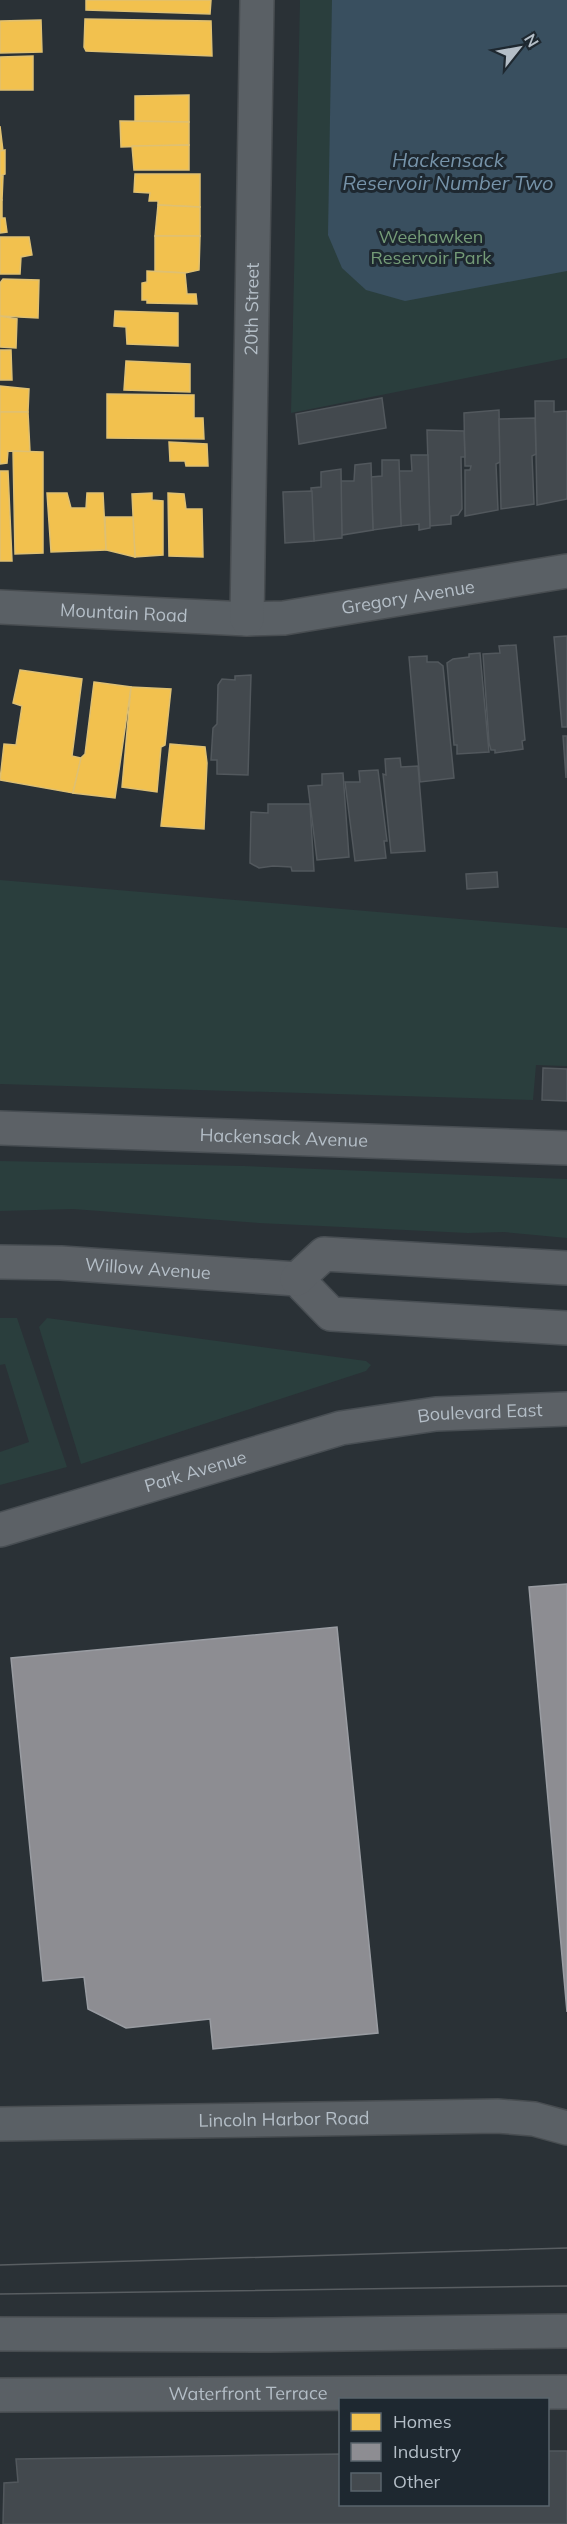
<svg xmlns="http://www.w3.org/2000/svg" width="567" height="2524" font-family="Mulish,sans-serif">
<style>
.green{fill:#2a3e3d}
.water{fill:#394f5f}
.homes{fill:#f2c14e;stroke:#dfc072;stroke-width:1.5}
.industry{fill:#8d8d92;stroke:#999ca2;stroke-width:1.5}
.building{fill:#43494e;stroke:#52585d;stroke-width:1.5}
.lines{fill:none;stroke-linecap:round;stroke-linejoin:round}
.minor-casing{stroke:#484d51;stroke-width:36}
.major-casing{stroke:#484e53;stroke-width:36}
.minor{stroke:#5a6065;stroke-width:33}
.major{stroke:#5c6166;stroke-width:33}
.tram{stroke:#595e62;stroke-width:1.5}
.labels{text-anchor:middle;stroke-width:6;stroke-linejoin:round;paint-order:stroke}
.park-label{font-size:18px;fill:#749b77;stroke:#1e2830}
.street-label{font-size:18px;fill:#b4bec7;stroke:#1e2830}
.water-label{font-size:20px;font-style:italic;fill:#7693a9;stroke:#1e2830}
</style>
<rect width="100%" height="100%" fill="#2a3136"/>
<g class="green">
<polygon points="300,0 567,0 567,358 291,413"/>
<polygon points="0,880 567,928 567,1066 536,1065 533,1100 0,1084"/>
<polygon points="0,1161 244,1166 567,1179 567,1238 504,1232 468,1233 259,1223 73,1209 0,1211"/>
<polygon points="0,1318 17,1318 67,1467 0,1485 0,1452 29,1442 5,1364 0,1365"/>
<polygon points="47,1318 366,1361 371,1365 366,1371 81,1464 39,1327"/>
</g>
<polygon class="water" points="332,0 567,0 567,271 405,301 366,290 342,268 328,235"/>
<g class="homes">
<polygon points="86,0 211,0 210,14 86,10"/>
<polygon points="85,19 211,21 212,56 86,51 84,47"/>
<polygon points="41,20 42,52 0,53 0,21"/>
<polygon points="33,56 33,90 0,90 0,57"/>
<polygon points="189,95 189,122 135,121 135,96"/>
<polygon points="120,121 189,122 189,145 121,147"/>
<polygon points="0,126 3,151 0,151"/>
<polygon points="189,145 189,170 134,170 132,146"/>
<polygon points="5,150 5,174 0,176 0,151"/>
<polygon points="135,174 200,174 200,207 158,205 158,201 149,201 150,193 134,192"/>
<polygon points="0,176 3,176 2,200 0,200"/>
<polygon points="0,200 2,200 2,218 5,218 7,232 0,233"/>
<polygon points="158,205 200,207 200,236 155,236"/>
<polygon points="155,236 200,236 199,270 185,273 155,271"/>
<polygon points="0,237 29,237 32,255 21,257 20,274 0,274"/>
<polygon points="147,271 185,273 187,294 196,294 197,304 147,303 147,300 142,300 142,283 147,282"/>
<polygon points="3,279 39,280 38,318 0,316 0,283"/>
<polygon points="115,311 178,313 178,346 127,344 126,327 114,326"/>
<polygon points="0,316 17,319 16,348 0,347"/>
<polygon points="0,350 11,350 12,380 0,380"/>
<polygon points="126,361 190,364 190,392 124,390"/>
<polygon points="0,386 29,389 28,412 0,412"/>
<polygon points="107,394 194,395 194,418 203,418 204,439 107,438"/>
<polygon points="0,412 28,412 30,452 8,451 7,463 0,464"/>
<polygon points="169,442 207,444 208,466 186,466 185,461 170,461"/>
<polygon points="13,451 43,452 43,553 15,554"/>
<polygon points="0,471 8,471 12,561 0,561"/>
<polygon points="47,493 67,493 71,508 86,508 87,493 103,493 106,550 51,552"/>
<polygon points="152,493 152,500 163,501 163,555 135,557 132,494"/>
<polygon points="168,493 184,494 186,509 202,509 203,557 169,556"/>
<polygon points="105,517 133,517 135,557 106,550"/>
<polygon points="20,670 82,679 72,756 81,758 73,793 0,780 4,744 16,745 22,706 13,703"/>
<polygon points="94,682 131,687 115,798 73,793 81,758 85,754"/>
<polygon points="131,687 171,689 165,745 161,747 157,792 122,787"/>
<polygon points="170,744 205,747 207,763 204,829 161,826"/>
</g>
<g class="industry">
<polygon points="567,1584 567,2012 529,1587"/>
<polygon points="337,1627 378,2033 213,2049 210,2019 126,2028 88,2009 84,1977 43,1981 11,1658"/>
</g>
<g class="building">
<polygon points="382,398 386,428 299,444 296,414"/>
<polygon points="535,401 554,401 554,412 567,411 567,499 537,505"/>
<polygon points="499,410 500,462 496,464 498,510 465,516 465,470 470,470 471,466 465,466 464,413"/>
<polygon points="535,418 536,454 532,456 534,504 501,509 499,419"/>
<polygon points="427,430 464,431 465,457 461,457 462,509 458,515 451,516 451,524 430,526"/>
<polygon points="411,455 428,455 430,528 419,530 419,524 401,526 399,471 412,471"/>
<polygon points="382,460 399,460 401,526 373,530 371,477 382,476"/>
<polygon points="371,463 373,530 342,535 340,481 354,481 355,465"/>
<polygon points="341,469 342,538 314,541 311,488 321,487 321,472"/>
<polygon points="312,491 314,541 285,543 283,492"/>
<polygon points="567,636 567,727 562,727 554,637"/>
<polygon points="516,645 525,740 522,741 523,749 495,753 495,750 491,750 489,743 483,654 500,653 499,646"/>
<polygon points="480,653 489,752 457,754 457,745 454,745 447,663 453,659 469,657 469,654"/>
<polygon points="427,656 427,662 438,662 443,666 454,778 420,782 409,657"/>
<polygon points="251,675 248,775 217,774 217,760 211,760 213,728 217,724 218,685 222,679 235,680 235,676"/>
<polygon points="563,736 567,736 566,778"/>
<polygon points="400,758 401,767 418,766 425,851 391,853 383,774 386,775 385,759"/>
<polygon points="378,770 387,841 384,841 386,858 355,861 345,782 360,782 359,771"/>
<polygon points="343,773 349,857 317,860 308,786 322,785 322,774"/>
<polygon points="268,804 310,804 314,871 292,871 291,867 273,866 259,868 250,863 251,812 268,813"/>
<polygon points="497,872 498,887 467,889 466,874"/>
<polygon points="543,1068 567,1069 567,1101 542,1100"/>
<polygon points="548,2451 567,2451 567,2524 3,2524 4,2483 18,2482 16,2459 340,2454 340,2504 548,2504"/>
</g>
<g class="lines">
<defs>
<g id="minor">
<path id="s1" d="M 0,607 L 247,619 L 284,618 L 567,571"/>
<path id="s2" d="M 247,619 L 257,0"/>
<path id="s3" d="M 0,2124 L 497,2116 L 534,2119 L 567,2128"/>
<polyline points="0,2334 271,2335 567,2331"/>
<path id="s4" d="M 0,2395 L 567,2392"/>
</g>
<g id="major">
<path id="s5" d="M 0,1128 L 567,1148"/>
<path id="s6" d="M 0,1262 L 61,1263 L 297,1279 L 331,1314 L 567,1328"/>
<polyline points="297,1279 324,1254 567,1268"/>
<path id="s7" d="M 0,1530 L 341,1428 L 436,1414 L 567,1409"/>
</g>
</defs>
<use href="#minor" class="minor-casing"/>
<use href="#major" class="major-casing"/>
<use href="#minor" class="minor"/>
<use href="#major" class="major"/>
<g class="tram">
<polyline points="0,2265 567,2248"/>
<polyline points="0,2294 567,2286"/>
</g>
</g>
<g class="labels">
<g class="park-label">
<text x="431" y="243">Weehawken<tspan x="431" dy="21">Reservoir Park</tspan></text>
</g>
<g class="street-label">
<text dy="6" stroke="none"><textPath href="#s2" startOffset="310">20th Street</textPath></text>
<text dy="6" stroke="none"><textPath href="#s1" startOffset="410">Gregory Avenue</textPath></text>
<text dy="6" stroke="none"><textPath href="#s1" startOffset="124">Mountain Road</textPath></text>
<text dy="6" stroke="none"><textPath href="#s5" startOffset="284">Hackensack Avenue</textPath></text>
<text dy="6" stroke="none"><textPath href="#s6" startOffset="148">Willow Avenue</textPath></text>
<text dy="6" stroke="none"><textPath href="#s7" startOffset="496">Boulevard East</textPath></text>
<text dy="6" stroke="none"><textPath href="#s7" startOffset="204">Park Avenue</textPath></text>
<text dy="6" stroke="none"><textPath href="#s3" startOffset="284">Lincoln Harbor Road</textPath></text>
<text dy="6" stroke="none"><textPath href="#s4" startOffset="248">Waterfront Terrace</textPath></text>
</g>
<g class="water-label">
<text x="448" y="167">Hackensack<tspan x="448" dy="23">Reservoir Number Two</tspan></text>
</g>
</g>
<rect x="339" y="2398" width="210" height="108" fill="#1e2830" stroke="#5a646c" stroke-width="1.5"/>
<rect x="351" y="2413" width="30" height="18" fill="#f2c14e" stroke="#5a646c" stroke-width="1.5"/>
<text x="393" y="2428" font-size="18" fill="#b4bec7">Homes</text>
<rect x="351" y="2443" width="30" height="18" fill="#8d8d92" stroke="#5a646c" stroke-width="1.5"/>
<text x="393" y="2458" font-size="18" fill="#b4bec7">Industry</text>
<rect x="351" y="2473" width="30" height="18" fill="#43494e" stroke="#5a646c" stroke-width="1.5"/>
<text x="393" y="2488" font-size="18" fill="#b4bec7">Other</text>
<g transform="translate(519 48) rotate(59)" stroke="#1e2830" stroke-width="4.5" paint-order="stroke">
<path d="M0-4.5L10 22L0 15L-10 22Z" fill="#b4bec7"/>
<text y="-9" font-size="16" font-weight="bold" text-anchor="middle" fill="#b4bec7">N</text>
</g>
</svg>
